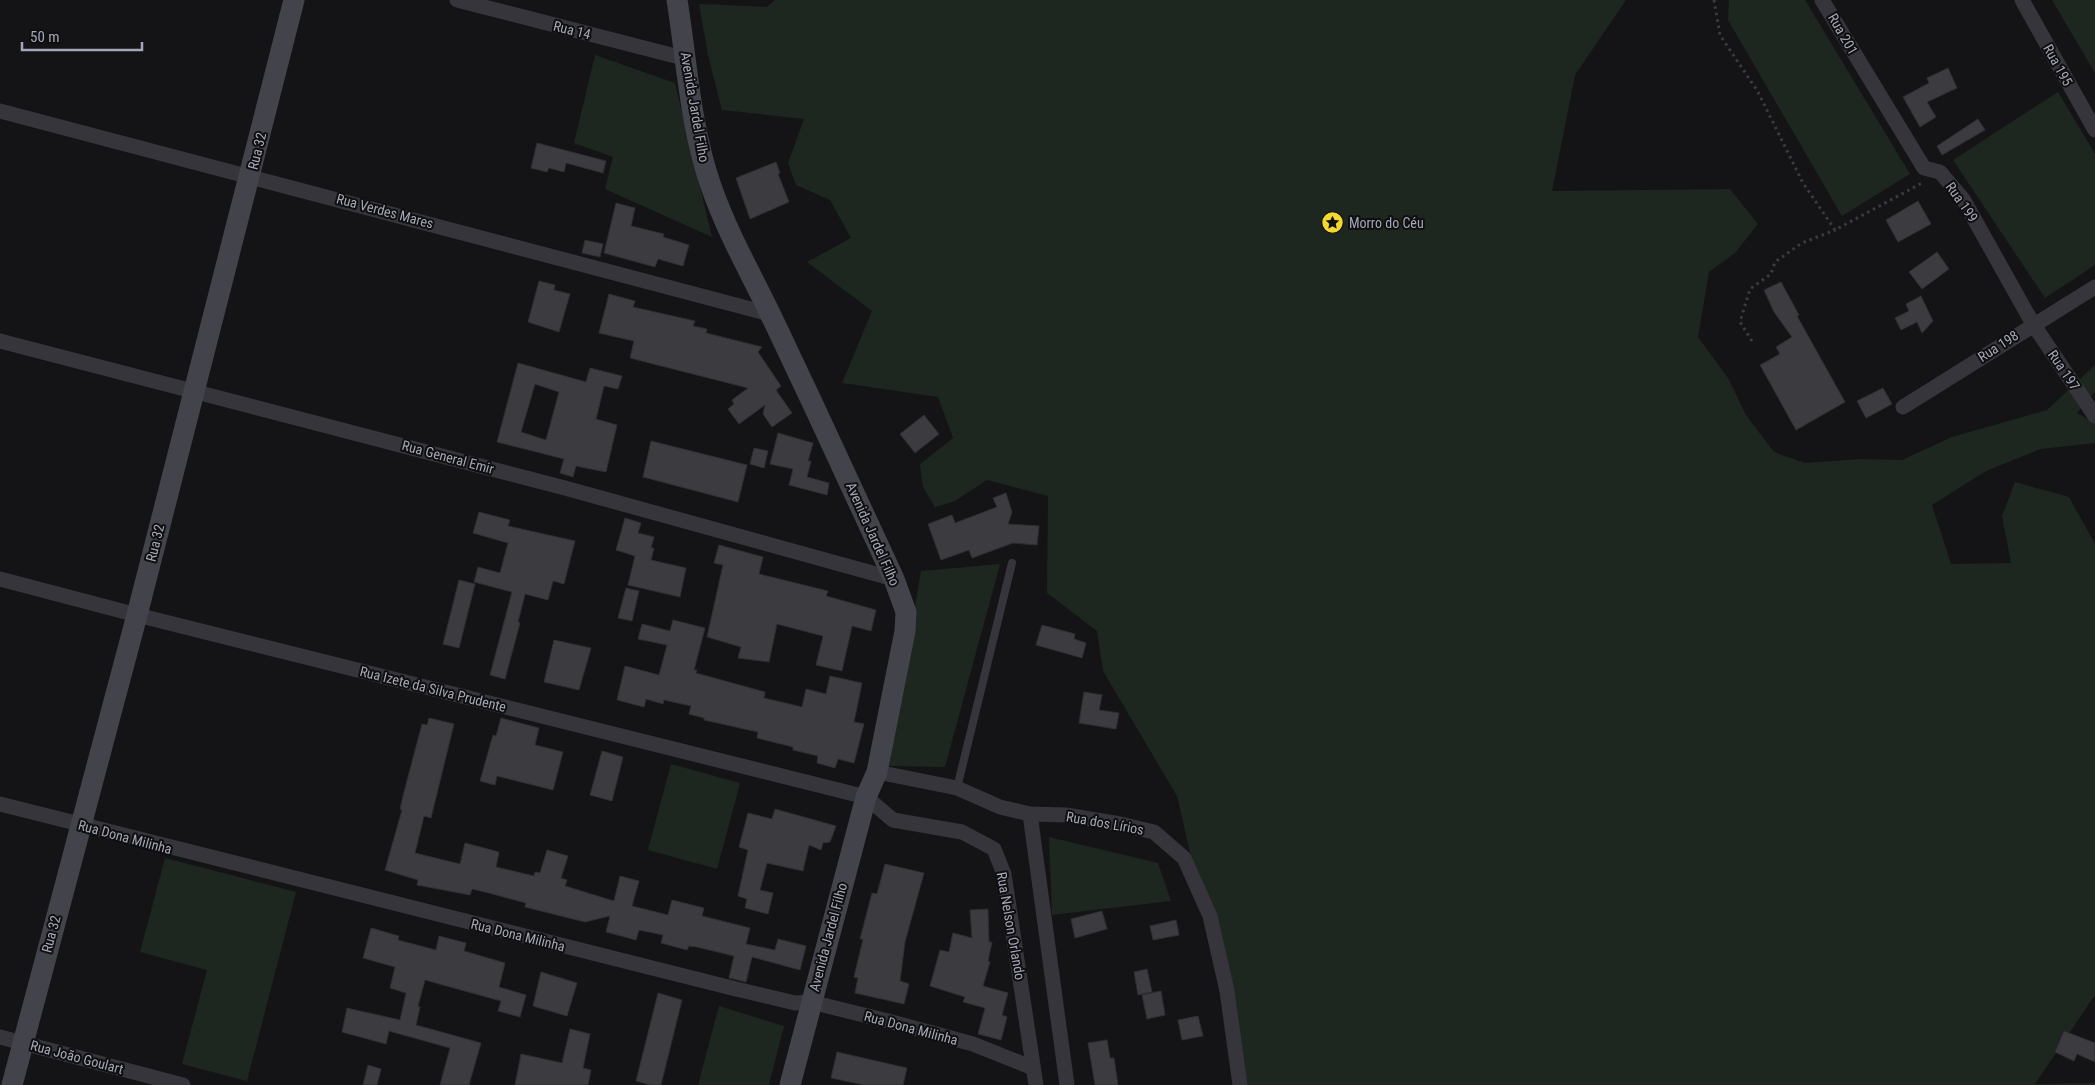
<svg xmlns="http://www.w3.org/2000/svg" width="2095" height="1085" font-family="'Roboto Condensed',sans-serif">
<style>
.green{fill:#1e2620}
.building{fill:#3b3b40;stroke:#2f2e32;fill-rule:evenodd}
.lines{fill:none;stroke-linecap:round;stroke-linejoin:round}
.path{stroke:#3b3b42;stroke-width:3;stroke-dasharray:2.5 4;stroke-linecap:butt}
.service{stroke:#35353b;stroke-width:8}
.minor{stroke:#35353b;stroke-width:15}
.secondary{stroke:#43434b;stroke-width:21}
.labels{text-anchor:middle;stroke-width:4;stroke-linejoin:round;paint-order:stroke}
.street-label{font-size:14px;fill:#a5a7b6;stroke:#0f0f11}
.poi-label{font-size:14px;fill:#a5a7b6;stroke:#0f0f11;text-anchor:start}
</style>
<rect width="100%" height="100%" fill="#141416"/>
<g class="green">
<polygon points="775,0 1626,0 1575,75 1552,191 1730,189 1758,224 1735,253 1709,272 1698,337 1728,378 1746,415 1774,452 1805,463 1861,459 1902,460 1952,437 2047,410 2095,365 2095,392 2077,413 2095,423 2095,443 2041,449 1986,471 1932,505 1951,564 2011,563 2002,516 2015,482 2069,497 2095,544 2095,995 2035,1084 2095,1083 2095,1085 1244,1085 1177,796 1103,671 1097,631 1047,593 1048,496 987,480 955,501 935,507 923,487 920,464 953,438 938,397 842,383 872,311 807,262 851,238 830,200 796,185 788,163 804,119 722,110 708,55 699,4 767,7"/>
<polygon points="1729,0 1805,0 1910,174 1842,216 1728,20"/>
<polygon points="2052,0 2095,0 2095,73"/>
<polygon points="595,55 675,83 712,237 605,189 613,157 574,143"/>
<polygon points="2058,92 2095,154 2095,265 2045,298 1953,160"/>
<polygon points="1000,564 945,767 889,766 921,571"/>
<polygon points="671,764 740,783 717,869 648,850"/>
<polygon points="1049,837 1158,863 1171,901 1052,915"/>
<polygon points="165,858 296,892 247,1081 182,1064 207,970 140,952"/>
<polygon points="719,1006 784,1026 769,1085 698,1085"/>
</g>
<g class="building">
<polygon points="1948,68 1957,88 1927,102 1936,117 1920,127 1903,97 1929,83 1927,78"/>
<polygon points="1978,119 1985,130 1942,155 1937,146"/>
<polygon points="537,143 606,161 603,173 566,163 564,172 549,168 547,172 531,168"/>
<polygon points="776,162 780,173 778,174 789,202 750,219 736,178"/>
<polygon points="1918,201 1931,224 1898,242 1886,220"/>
<polygon points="616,203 635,208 631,226 664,234 663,237 689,245 683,266 658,259 655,267 604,253"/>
<polygon points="585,240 603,244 600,257 582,253"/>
<polygon points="1937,252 1949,269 1922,289 1909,272"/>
<polygon points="539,281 555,285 554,290 570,294 559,332 528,322"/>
<polygon points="1781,282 1799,315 1797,316 1845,402 1796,430 1760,365 1780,354 1776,347 1792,337 1774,312 1764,290"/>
<polygon points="609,294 635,301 633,307 695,321 693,326 707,329 706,333 762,347 758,352 781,386 776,390 792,413 772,427 763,414 765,405 739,424 728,409 734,404 732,400 748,388 630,358 634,341 599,333"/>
<polygon points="1921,296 1933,321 1922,333 1917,322 1901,330 1895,318 1909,311 1906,304"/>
<path d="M 518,363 L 586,382 L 590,368 L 622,376 L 618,389 L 604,386 L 596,419 L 617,425 L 606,472 L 576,466 L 573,477 L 560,473 L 564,459 L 497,442 ZM 535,384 L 559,392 L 546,440 L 521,432 Z"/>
<polygon points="1883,388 1892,404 1866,418 1857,401"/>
<polygon points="924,415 939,434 915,453 900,434"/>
<polygon points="778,433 813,443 808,461 811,461 807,477 829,483 827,495 789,485 793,469 770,464"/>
<polygon points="651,441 747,465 738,502 643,477"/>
<polygon points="754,448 768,451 764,468 750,464"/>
<polygon points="1006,493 1012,512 1008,524 1039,526 1037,545 1013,543 972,558 969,550 941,560 928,524 952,515 955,523 997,507 993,498"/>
<polygon points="479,512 510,520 508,526 575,541 564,584 553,581 548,600 525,594 518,622 520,623 505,679 490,675 512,592 474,582 478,567 500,573 508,543 473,533"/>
<polygon points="625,518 641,523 638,533 654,537 651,548 654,548 651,560 686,568 680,597 628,585 635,556 616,550"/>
<polygon points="719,545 763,557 759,574 828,591 826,596 876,610 871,631 852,626 842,671 816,665 823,636 777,624 769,662 738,658 741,647 707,637 723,565 714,563"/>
<polygon points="459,580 475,584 459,648 443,644"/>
<polygon points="626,588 639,591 632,621 618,618"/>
<polygon points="673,620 705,628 694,670 697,670 696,673 765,692 764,698 802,707 806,689 826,694 830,676 862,683 854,722 864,724 854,763 838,759 835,768 817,763 818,756 793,750 793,747 757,738 758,732 704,720 704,718 689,714 691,706 664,700 663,704 646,699 644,707 617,700 625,666 659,675 667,645 638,639 642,624 670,631"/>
<polygon points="1042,625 1075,634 1074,639 1086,643 1082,658 1036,645"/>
<polygon points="554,640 591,648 579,690 544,682"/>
<polygon points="1084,692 1102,695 1099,710 1119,713 1116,729 1079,723"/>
<polygon points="429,718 454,724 431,818 424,816 415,853 460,864 465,843 499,852 496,867 534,876 535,872 540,873 547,850 568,856 561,878 567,880 565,886 614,901 620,876 639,881 632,906 668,915 672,900 704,908 702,916 750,928 746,944 775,950 778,939 806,946 800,970 752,957 746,982 734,979 729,978 734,956 697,947 689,946 687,950 661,943 663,935 639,930 636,940 606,932 610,916 585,922 525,907 526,903 489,893 472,889 470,895 417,885 418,880 385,870 402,810 400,809 404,792 422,724 427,725"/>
<polygon points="501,718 539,728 535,745 563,752 553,790 497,776 495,785 480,781 493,735 496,736"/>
<polygon points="602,751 623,757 612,801 590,795"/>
<polygon points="775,809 836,826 830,842 823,843 821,850 809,845 803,871 767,863 760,890 773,893 768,914 745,908 747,899 738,896 748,850 739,847 748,813 772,819"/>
<polygon points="885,864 924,873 905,942 900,981 909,984 904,1004 855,993 858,978 854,977 863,939 860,939 872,893 877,894"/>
<polygon points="988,909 989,942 992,942 988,961 990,962 983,986 1008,993 1002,1015 1007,1017 1001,1040 978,1034 985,1008 963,1002 965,997 930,986 940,950 949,952 953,933 972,938 970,910"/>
<polygon points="1102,911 1107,929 1075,938 1071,919"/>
<polygon points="1176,920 1179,935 1153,940 1150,926"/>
<polygon points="371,928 399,936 398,940 436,950 439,936 466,943 464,951 505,963 499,987 526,995 520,1017 498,1011 501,1001 425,980 418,1006 420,1007 416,1025 481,1043 469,1085 440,1085 450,1048 389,1031 386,1044 342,1032 347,1008 400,1020 406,993 390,988 395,967 363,958"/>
<polygon points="1147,969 1152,992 1138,995 1134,972"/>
<polygon points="541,972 577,983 567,1016 533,1006"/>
<polygon points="1161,991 1165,1015 1147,1019 1142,995"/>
<polygon points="658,993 682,1000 661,1085 650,1085 636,1081"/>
<polygon points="1198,1016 1203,1036 1182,1040 1178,1020"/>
<polygon points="570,1029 590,1034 583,1068 591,1070 588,1085 515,1085 521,1054 562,1063"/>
<polygon points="2064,1031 2095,1043 2095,1062 2077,1054 2074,1061 2055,1052"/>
<polygon points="1107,1040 1110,1058 1114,1058 1118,1085 1095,1085 1088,1043"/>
<polygon points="837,1052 907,1068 903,1085 864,1085 831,1078"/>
<polygon points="368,1065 381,1069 377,1085 363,1085"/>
</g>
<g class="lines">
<g class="path">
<polyline points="1714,0 1720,35 1758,92 1803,183 1835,230 1922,183"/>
<polyline points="1752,341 1740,322 1750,289 1771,274 1775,262 1802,243 1835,230"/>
</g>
<polyline class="service" points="957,788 1012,563"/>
<g class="minor">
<polyline points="457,0 687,59"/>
<polyline points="1822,0 1924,168 1940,172 1963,199 2033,324 2095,416"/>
<polyline points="2022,0 2095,130"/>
<polyline points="0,111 770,314"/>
<polyline points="0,341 565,488 894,579"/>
<polyline points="1903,407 2095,287"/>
<polyline points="0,579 137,615 866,797 893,820 962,832 994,849 1004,874 1036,1085"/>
<polyline points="877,772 957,788 1000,807 1030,814 1066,815 1120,824 1154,832 1184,858 1210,916 1227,991 1240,1085"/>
<polyline points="0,804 732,988 795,1003 811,1002 888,1021 973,1044 1033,1068"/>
<polyline points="1030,814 1067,1085"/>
<polyline points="0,1037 183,1085"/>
</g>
<g class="secondary">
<path d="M 677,0 C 687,62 690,126 711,186 C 728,235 754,279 776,326 C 816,410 855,494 894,579 L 906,612 L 905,631 L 877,772 L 866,797 L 790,1085"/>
<polyline points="12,1085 137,615 294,0"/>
</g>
</g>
<defs>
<symbol id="sight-disc" viewBox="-11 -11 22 22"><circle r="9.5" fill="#f3d92e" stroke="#0f0f11"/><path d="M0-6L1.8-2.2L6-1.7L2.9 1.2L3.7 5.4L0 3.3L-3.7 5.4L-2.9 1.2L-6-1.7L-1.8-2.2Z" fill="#111"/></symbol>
</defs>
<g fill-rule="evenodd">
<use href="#sight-disc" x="1320" y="210" width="25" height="25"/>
</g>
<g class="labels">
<g class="street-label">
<text transform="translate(572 30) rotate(14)" y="5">Rua 14</text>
<text transform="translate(1843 34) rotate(60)" y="5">Rua 201</text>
<text transform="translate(2058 65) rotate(61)" y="5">Rua 195</text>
<text transform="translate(695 107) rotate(80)" y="5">Avenida Jardel Filho</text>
<text transform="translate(257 151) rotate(-76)" y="5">Rua 32</text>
<text transform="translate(1962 202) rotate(55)" y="5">Rua 199</text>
<text transform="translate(385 211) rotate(15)" y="5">Rua Verdes Mares</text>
<text transform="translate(1998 346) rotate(-33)" y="5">Rua 198</text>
<text transform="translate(2064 370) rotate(56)" y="5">Rua 197</text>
<text transform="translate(448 457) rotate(15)" y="5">Rua General Emir</text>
<text transform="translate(873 534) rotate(66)" y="5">Avenida Jardel Filho</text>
<text transform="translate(155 543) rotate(-76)" y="5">Rua 32</text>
<text transform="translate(433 689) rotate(14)" y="5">Rua Izete da Silva Prudente</text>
<text transform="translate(1105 823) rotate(10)" y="5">Rua dos Lírios</text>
<text transform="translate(125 837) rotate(15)" y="5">Rua Dona Milinha</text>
<text transform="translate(1011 926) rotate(80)" y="5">Rua Nelson Orlando</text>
<text transform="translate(51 934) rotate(-75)" y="5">Rua 32</text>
<text transform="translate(518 935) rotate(14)" y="5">Rua Dona Milinha</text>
<text transform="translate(828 937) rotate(-75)" y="5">Avenida Jardel Filho</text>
<text transform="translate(911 1028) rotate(15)" y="5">Rua Dona Milinha</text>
<text transform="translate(77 1057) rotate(15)" y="5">Rua João Goulart</text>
</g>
<g class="poi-label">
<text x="1349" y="228">Morro do Céu</text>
</g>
</g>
<path d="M22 42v8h120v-8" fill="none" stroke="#a5a7b6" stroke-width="2.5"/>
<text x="30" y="42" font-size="15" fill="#a5a7b6" stroke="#0f0f11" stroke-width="4" paint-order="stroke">50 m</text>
</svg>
